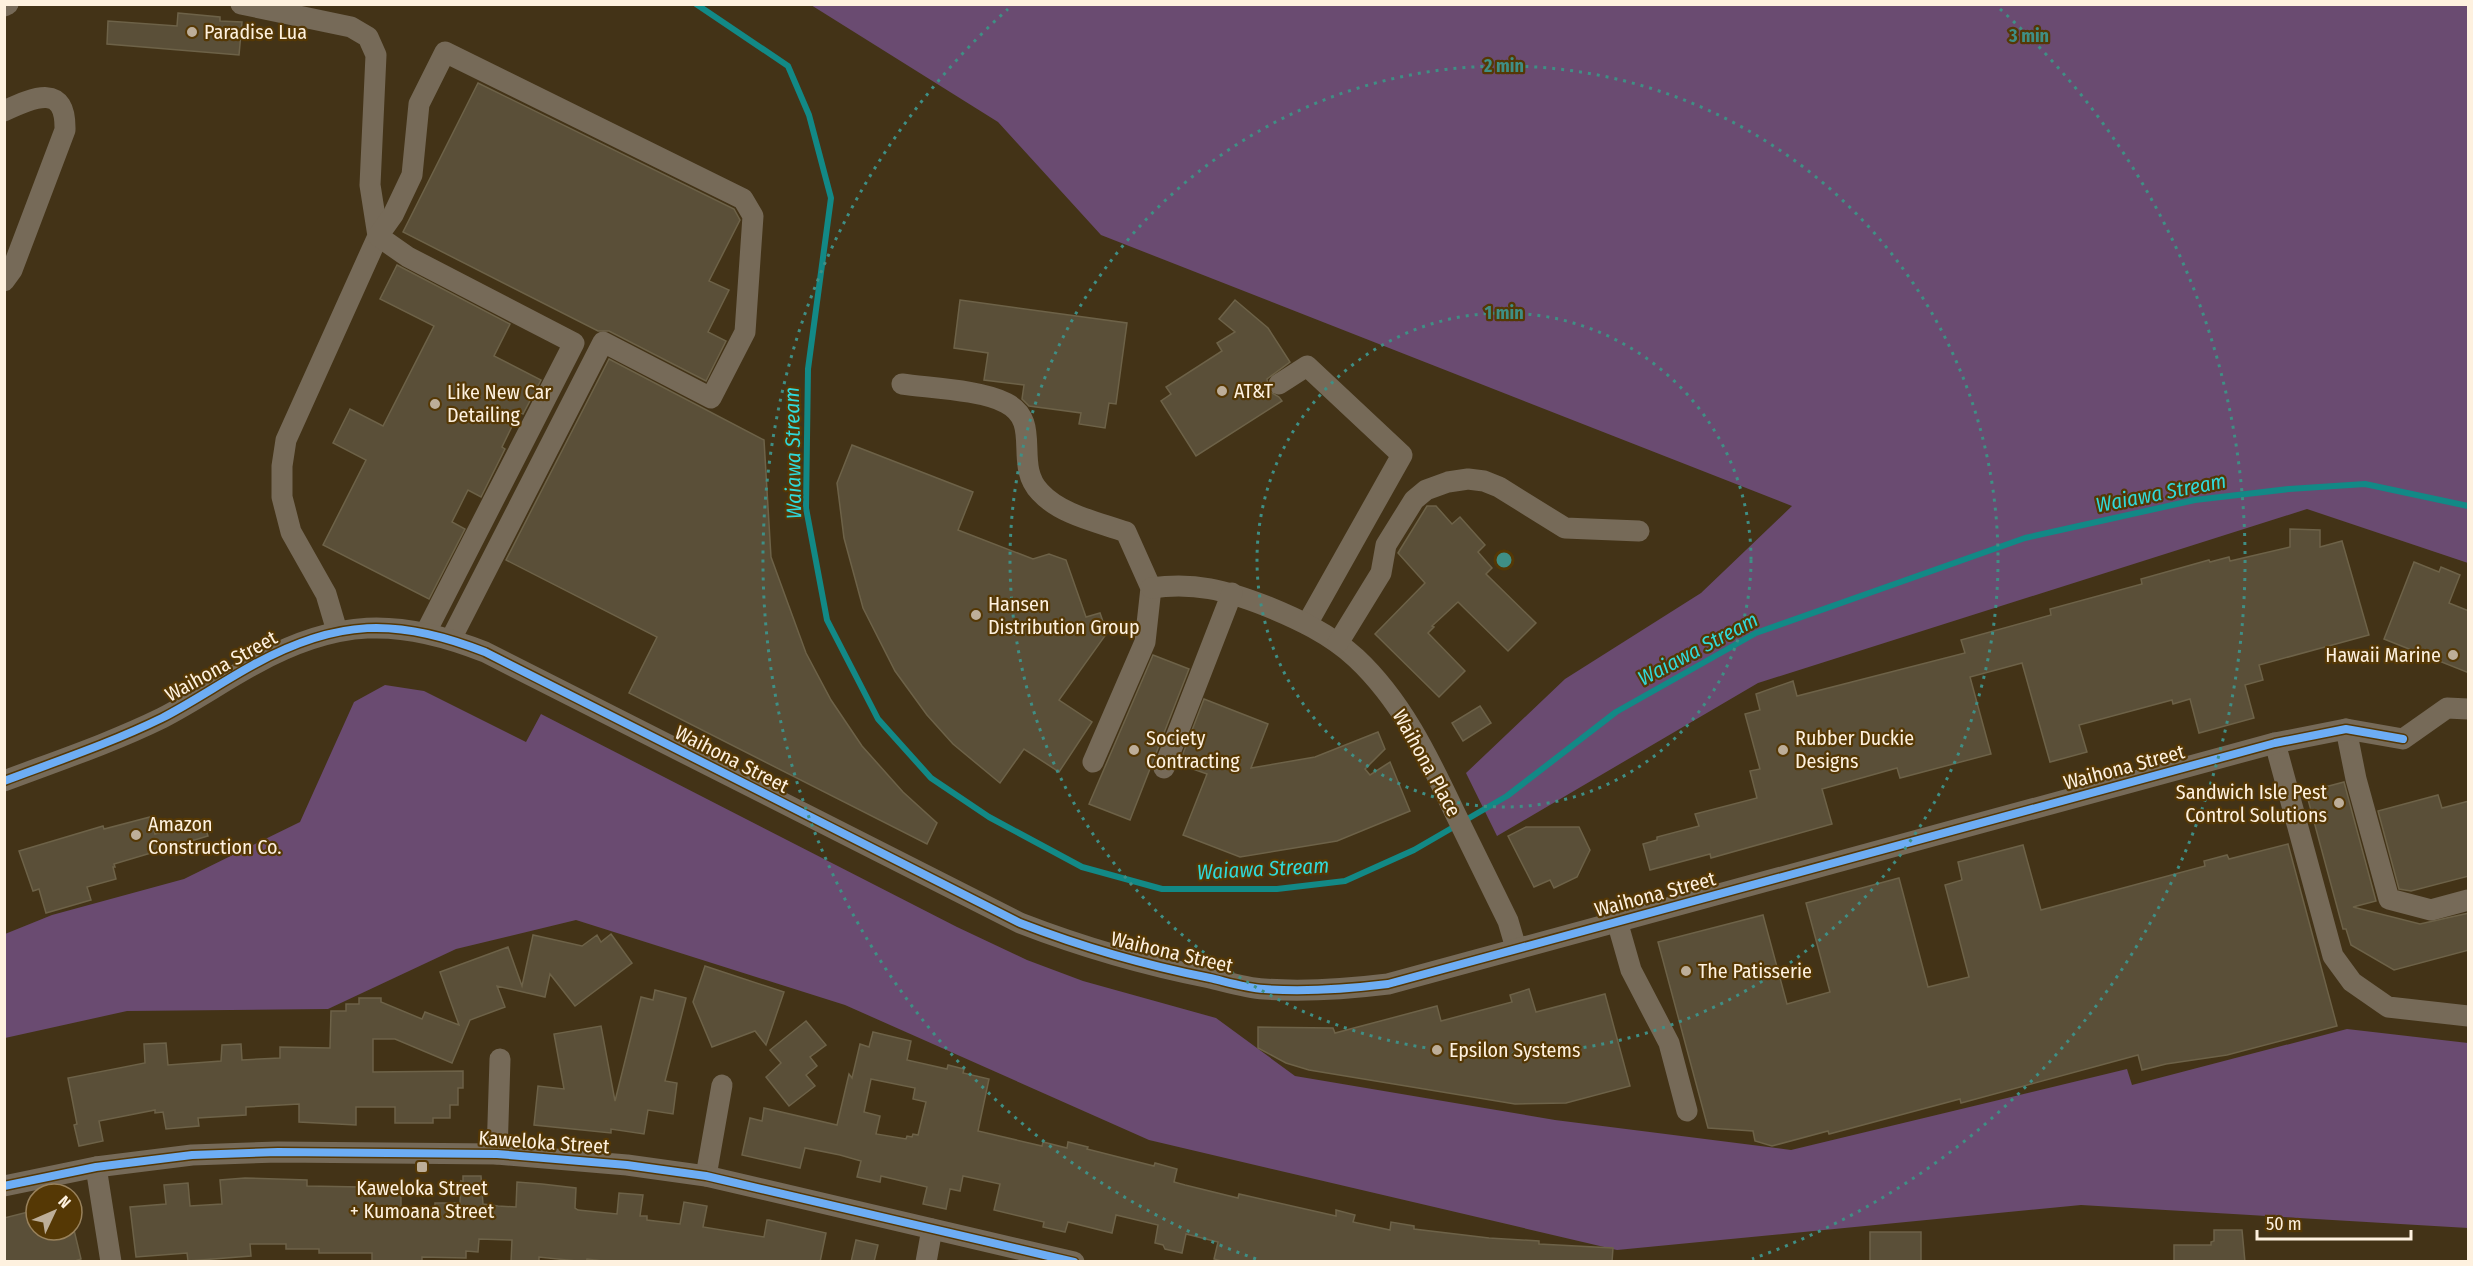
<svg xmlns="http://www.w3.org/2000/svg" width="2473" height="1266" font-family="'Fira Sans Condensed',sans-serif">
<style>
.green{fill:#6a4b71}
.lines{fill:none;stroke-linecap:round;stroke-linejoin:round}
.stream{stroke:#128986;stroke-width:6}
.building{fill:#5a4f38;stroke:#6d6248;stroke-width:1.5;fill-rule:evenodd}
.minor{stroke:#766a58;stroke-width:21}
.cycleway-casing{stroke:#553805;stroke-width:11}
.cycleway{stroke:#6dadf4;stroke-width:8}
.ring{fill:none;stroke:#3f8f85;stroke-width:3;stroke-dasharray:3 6}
.poi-dot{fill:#bdae99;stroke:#553805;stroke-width:2}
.labels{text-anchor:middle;stroke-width:4.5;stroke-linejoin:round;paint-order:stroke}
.poi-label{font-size:20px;fill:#fef1df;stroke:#553805;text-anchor:start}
.street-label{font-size:20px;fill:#fef1df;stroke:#553805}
.water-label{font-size:21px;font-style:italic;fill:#30dada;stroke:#553805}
.centre{fill:#3f8f85;stroke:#553805;stroke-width:3}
.ring-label{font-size:18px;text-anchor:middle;font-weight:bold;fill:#3f8f85;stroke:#553805;stroke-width:4.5;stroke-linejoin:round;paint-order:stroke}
</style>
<rect width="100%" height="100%" fill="#433317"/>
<g class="green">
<polygon points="811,5 2468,5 2468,563 2307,509 1758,683 1497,836 1466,773 1565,679 1701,593 1792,506 1101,235 998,122"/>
<polygon points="385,685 424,691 526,742 541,714 957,927 1027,960 1083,981 1216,1018 1295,1076 1555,1120 1791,1150 2127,1069 2132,1085 2347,1029 2468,1043 2468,1228 2081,1205 1617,1250 1149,1140 845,1005 576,920 456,949 328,1009 127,1011 5,1038 5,934 52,915 184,879 300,822 354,702"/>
</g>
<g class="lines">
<polyline class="stream" points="696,4 788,66 809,115 831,198 808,369 806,508 827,620 878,719 931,778 989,817 1082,867 1162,889 1277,889 1345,881 1414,850 1507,796 1616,712 1756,633 2025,538 2195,500 2289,489 2365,484 2468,506"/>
</g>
<g class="building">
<polygon points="178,13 220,17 220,21 242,22 239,55 107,44 108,21 177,26"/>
<polygon points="478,83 734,209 740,220 709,281 729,290 708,332 726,341 706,381 609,331 598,331 403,232"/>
<polygon points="397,265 510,324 494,356 541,380 523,414 519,412 502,447 505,449 481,497 468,490 452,522 465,529 429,599 323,545 366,460 333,443 350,409 383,426 434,326 380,299"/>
<polygon points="960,300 1127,323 1116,404 1109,403 1105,428 1079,424 1081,413 1029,406 1022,399 1024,385 984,380 988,353 954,348"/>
<polygon points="1235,300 1268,328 1290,362 1267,379 1269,391 1279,397 1282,401 1196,456 1161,401 1171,394 1166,387 1222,351 1217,343 1235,332 1219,319"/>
<polygon points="609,359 764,440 771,557 806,653 831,700 862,746 903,792 937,823 927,844 629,693 657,637 506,560"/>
<polygon points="852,445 973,492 958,530 1033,559 1049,554 1066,560 1086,617 1100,613 1107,633 1059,700 1092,722 1059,772 1024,749 1000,783 953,744 927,715 895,671 863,608 844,538 837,483"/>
<polygon points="1427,506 1436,506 1452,524 1460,517 1485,545 1478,552 1492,568 1486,574 1536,623 1508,651 1458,602 1432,626 1434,627 1428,633 1465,671 1439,697 1375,634 1425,583 1398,553"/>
<polygon points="2290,529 2320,530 2320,547 2342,541 2369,635 2259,665 2263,680 2245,685 2254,718 2199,733 2190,699 2173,704 2172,700 2079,725 2087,752 2050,762 2022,663 1970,677 1991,754 1900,778 1897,768 1822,789 1832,824 1711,858 1710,854 1650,870 1643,844 1657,840 1657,837 1699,826 1695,814 1757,798 1750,771 1760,769 1745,714 1760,710 1756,694 1793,681 1797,696 1965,653 1961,640 2051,615 2050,609 2142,584 2141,579 2209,560 2210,562 2229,557 2230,561 2290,547"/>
<polygon points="2414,562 2439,572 2441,567 2460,575 2449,603 2469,611 2469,673 2384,639"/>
<polygon points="1153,655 1189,669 1130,820 1089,804"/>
<polygon points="1204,699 1268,724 1251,768 1315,757 1378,732 1385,749 1365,769 1370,775 1390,762 1410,811 1337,841 1240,857 1183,835 1207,774 1179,764"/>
<polygon points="1480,706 1491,723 1463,741 1452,723"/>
<polygon points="2344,782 2376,901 2353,907 2420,924 2469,913 2469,950 2394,970 2351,945 2346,929 2343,929 2306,792"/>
<polygon points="2438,795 2442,808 2469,801 2469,876 2411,891 2399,889 2378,811"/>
<polygon points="150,817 155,834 203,820 208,836 114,864 115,867 113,867 116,879 87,887 91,900 46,913 39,889 33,891 19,851 103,826 104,829"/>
<polygon points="1526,827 1579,827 1590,850 1577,877 1554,888 1550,880 1534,887 1508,836"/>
<polygon points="2288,844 2337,1026 2227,1055 2166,1064 2142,1070 2138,1055 1961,1103 1960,1099 1829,1134 1828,1131 1772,1146 1755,1141 1753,1131 1708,1128 1658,942 1763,915 1787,1004 1830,992 1806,903 1899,878 1928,987 1969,977 1945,885 1962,880 1958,862 2023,845 2041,910 2205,866 2204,861 2227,855 2229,859"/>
<polygon points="611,934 632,963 575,1006 550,974 545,997 497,986 505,1007 470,1020 452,1063 395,1039 373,1039 373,1072 463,1071 463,1088 458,1088 458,1105 450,1105 450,1118 433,1118 433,1123 395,1123 395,1107 356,1107 356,1125 299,1122 299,1104 246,1107 246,1115 198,1118 199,1126 166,1129 163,1112 155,1113 155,1110 99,1121 103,1141 79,1146 74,1125 77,1124 68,1078 145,1063 144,1044 166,1043 168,1065 221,1061 222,1045 241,1044 242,1060 280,1058 280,1047 330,1048 331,1011 346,1011 346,1004 359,1004 359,998 381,998 381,1002 422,1019 425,1012 459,1025 440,972 508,947 522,986 533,935 582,946 597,935 601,942"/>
<polygon points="705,966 784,992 766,1045 755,1031 712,1047 693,1002"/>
<polygon points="1529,989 1536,1012 1605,994 1630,1086 1566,1103 1515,1104 1309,1070 1286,1063 1258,1048 1258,1027 1333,1028 1335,1033 1437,1006 1441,1021 1512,1002 1510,995"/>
<polygon points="655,990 686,998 665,1081 677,1083 673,1114 648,1110 644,1134 611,1129 611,1133 534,1125 538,1086 564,1089 554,1034 601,1026 615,1101 641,997 653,1000"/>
<polygon points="806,1021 826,1045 810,1057 817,1066 806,1075 815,1086 789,1106 766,1077 781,1063 770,1050"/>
<path d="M 873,1032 L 911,1041 L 907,1060 L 947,1069 L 948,1065 L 964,1069 L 963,1073 L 989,1079 L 978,1131 L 1042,1146 L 1043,1142 L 1067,1148 L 1068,1142 L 1088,1147 L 1087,1149 L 1154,1166 L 1155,1163 L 1177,1169 L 1174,1182 L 1185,1185 L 1238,1198 L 1239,1194 L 1336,1216 L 1336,1210 L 1355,1215 L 1353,1222 L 1390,1230 L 1391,1222 L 1414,1226 L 1414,1229 L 1489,1238 L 1539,1241 L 1539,1244 L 1613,1248 L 1612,1262 L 1225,1262 L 1214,1259 L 1218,1242 L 1186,1234 L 1182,1253 L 1165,1249 L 1163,1245 L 1155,1243 L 1158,1225 L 1116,1215 L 1112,1233 L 1068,1222 L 1065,1232 L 1043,1227 L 1044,1222 L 994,1210 L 1000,1184 L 963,1176 L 960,1191 L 950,1189 L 946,1209 L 923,1204 L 927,1187 L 881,1176 L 880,1182 L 857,1177 L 861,1161 L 840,1155 L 805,1148 L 800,1168 L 742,1155 L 750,1118 L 762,1121 L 764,1108 L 837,1125 L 849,1074 L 852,1078 L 860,1044 L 869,1047 ZM 871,1079 L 915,1088 L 913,1099 L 926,1102 L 918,1135 L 913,1134 L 912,1137 L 907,1136 L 906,1139 L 876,1134 L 880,1116 L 864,1112 Z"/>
<polygon points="463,1176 481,1176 483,1204 498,1206 516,1207 517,1182 542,1184 576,1188 575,1208 578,1210 617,1214 619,1193 643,1195 640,1216 647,1216 647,1220 680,1224 684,1202 707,1206 703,1227 764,1237 767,1220 769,1220 826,1233 820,1262 611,1262 587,1259 586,1262 539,1257 539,1262 511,1262 512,1240 479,1239 478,1252 466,1251 466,1258 422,1257 422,1262 372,1262 372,1253 319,1253 319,1249 286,1249 286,1244 250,1244 251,1256 188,1261 187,1253 136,1257 130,1207 166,1204 164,1185 188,1183 190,1206 222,1204 220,1180 245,1178 307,1180 307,1186 362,1187 362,1190 401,1191 401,1208 435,1209 435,1203 460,1203 461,1181 463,1182"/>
<polygon points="36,1210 36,1230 74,1230 81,1259 72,1262 4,1262 4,1218"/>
<polygon points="2214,1230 2242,1230 2245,1262 2174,1262 2174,1245 2211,1245 2211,1242 2214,1241"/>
<rect x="1870" y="1232" width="51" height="30"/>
<polygon points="856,1240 878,1245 874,1262 851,1262"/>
</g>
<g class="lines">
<g class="minor">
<polyline points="241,4 351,27 368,37 376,55 370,185 378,236 286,440 282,466 282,497 291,532 326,594 337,631"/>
<polyline points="4,6 8,4"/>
<path d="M 4,111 C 35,97 66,83 65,130 L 12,270 L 4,281"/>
<path d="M 902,384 C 930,388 982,390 1006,403 C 1043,422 1013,464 1040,492 C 1061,515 1098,522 1126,532 L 1151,588 L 1145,642 L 1093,762"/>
<polyline points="1279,384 1307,366 1402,455 1307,624"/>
<path d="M 1151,588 C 1195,582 1225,590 1266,606 C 1298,619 1330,634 1356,658 C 1401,700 1428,756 1454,811 C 1472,848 1490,884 1508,921 L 1516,948"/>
<polyline points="426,632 574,343 408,257 378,236 393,215 412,175 419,104 445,52 743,199 753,216 745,332 711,398 603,342 451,639"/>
<polyline points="1338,643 1381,573 1386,545 1414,500 1426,490 1448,482 1468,479 1484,481 1499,487 1565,528 1639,531"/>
<polyline points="2346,729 2356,779 2389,899 2431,910 2468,900"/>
<polyline points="2275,743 2333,956 2352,982 2388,1007 2468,1016"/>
<polyline points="1164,768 1232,593"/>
<path d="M 4,781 C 57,761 111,743 162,718 C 193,702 222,682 253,665 C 336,619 397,617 485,652 L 1020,923 C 1082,947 1144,965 1210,978 C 1227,982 1246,988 1264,989 C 1305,992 1347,989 1388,984 L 2275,743 L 2346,729 L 2403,739 L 2447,708 L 2468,709"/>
<polyline points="1617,921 1631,970 1669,1043 1687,1111"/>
<polyline points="497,1154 500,1059"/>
<polyline points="96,1167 111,1262"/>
<polyline points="706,1176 722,1085"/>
<polyline points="4,1186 96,1167 192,1155 278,1152 497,1154 627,1165 706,1176 1074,1262"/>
<polyline points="926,1262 932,1229"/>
</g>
<defs>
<g id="cycleway">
<path d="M 4,781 C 57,761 111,743 162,718 C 193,702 222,682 253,665 C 336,619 397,617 485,652 L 1020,923 C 1082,947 1144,965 1210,978 C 1227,982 1246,988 1264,989 C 1305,992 1347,989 1388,984 L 2275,743 L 2346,729 L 2403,739"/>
<polyline points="4,1186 96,1167 192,1155 278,1152 497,1154 627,1165 706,1176 1074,1262"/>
</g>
</defs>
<use href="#cycleway" class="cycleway-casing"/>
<use href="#cycleway" class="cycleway"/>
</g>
<g class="ring">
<circle cx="1504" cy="560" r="247"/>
<circle cx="1504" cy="560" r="494"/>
<path d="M1256 1259A742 742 0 0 1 1008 9M2000 9A742 742 0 0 1 1752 1259"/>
</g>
<g class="poi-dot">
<circle cx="192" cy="32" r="6"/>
<circle cx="1222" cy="391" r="6"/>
<circle cx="435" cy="404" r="6"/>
<circle cx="976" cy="615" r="6"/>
<circle cx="2453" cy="655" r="6"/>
<circle cx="1134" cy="750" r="6"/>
<circle cx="1783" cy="750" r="6"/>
<circle cx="2339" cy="803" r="6"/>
<circle cx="136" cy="835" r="6"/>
<circle cx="1686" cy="971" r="6"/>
<circle cx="1437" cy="1050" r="6"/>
<rect x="416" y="1161" width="12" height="12" rx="3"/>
</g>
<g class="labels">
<g class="poi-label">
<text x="204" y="39">Paradise Lua</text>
<text x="1234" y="398">AT&amp;T</text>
<text x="447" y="399">Like New Car<tspan x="447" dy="23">Detailing</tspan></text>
<text x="988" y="611">Hansen<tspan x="988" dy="23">Distribution Group</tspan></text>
<text x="2441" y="662" text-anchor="end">Hawaii Marine</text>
<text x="1146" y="745">Society<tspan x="1146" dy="23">Contracting</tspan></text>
<text x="1795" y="745">Rubber Duckie<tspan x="1795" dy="23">Designs</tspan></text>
<text x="2327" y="799" text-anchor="end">Sandwich Isle Pest<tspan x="2327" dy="23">Control Solutions</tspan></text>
<text x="148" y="831">Amazon<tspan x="148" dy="23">Construction Co.</tspan></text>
<text x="1698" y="978">The Patisserie</text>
<text x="1449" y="1057">Epsilon Systems</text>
<text x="422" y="1195" text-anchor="middle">Kaweloka Street<tspan x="422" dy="23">+ Kumoana Street</tspan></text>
</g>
<g class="street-label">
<text transform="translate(221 666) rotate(-29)" y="7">Waihona Street</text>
<text transform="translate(732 759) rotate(27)" y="7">Waihona Street</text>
<text transform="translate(1427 763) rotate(61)" y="7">Waihona Place</text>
<text transform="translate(2124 767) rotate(-15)" y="7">Waihona Street</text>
<text transform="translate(1655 894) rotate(-15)" y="7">Waihona Street</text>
<text transform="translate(1172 952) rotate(13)" y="7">Waihona Street</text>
<text transform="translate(544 1142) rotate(4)" y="7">Kaweloka Street</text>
</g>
<g class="water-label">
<text transform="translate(793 453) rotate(-91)" y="7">Waiawa Stream</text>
<text transform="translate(2161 493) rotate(-11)" y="7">Waiawa Stream</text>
<text transform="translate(1698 649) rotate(-28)" y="7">Waiawa Stream</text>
<text transform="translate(1263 869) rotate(-3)" y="7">Waiawa Stream</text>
</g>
</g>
<circle cx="1504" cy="560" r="9" class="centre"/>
<g class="ring-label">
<text x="2029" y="42">3 min</text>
<text x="1504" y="72">2 min</text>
<text x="1504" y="319">1 min</text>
</g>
<rect width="2473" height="1266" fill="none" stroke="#fef1df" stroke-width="12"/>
<g transform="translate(54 1212) rotate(46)"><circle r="28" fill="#553805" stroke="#99825c" stroke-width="1.5"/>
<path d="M0-4.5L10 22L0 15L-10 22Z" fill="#bdae99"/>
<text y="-9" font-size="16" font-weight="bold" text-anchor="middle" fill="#fef1df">N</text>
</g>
<path d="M2257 1230v9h154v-9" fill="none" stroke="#fef1df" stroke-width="3"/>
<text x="2266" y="1230" font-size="18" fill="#fef1df" stroke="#553805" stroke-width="4.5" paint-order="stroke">50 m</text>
</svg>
